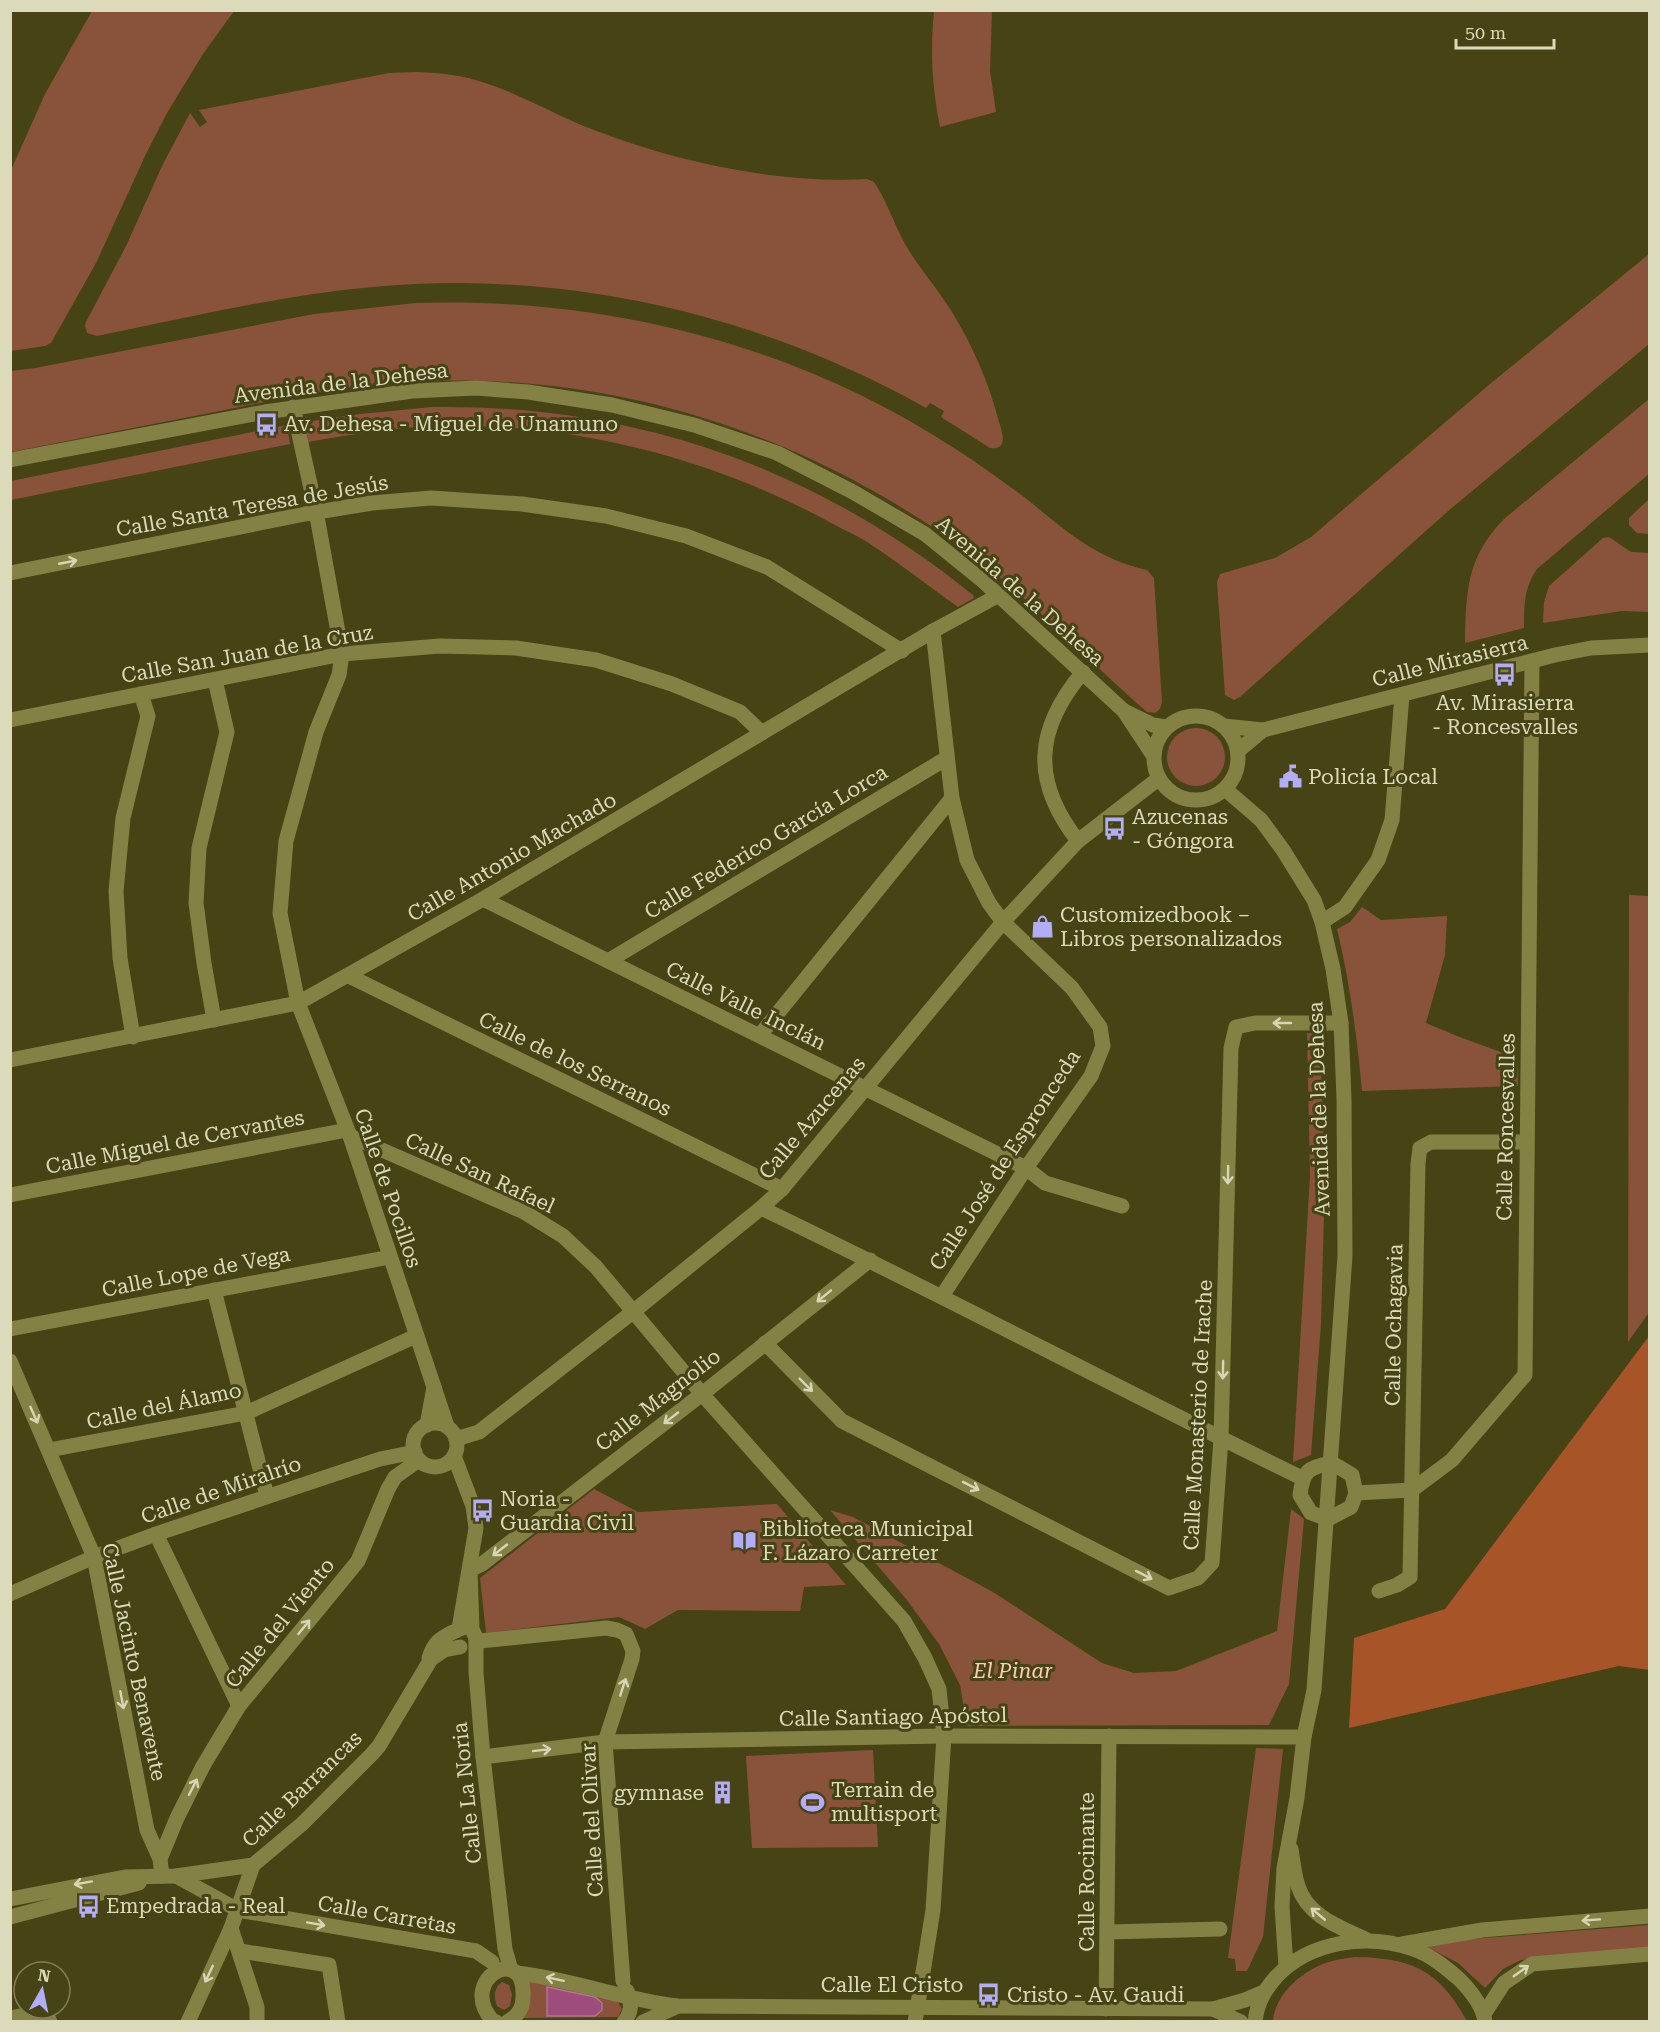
<svg xmlns="http://www.w3.org/2000/svg" width="1660" height="2032" font-family="'Roboto Serif',serif">
<style>
.green{fill:#88533a}
.forest{fill:#a65428}
.water{fill:#9d4c7b;stroke:#b0778e;stroke-width:1.5}
.lines{fill:none;stroke-linecap:round;stroke-linejoin:round}
.minor{stroke:#848144;stroke-width:15}
.oneway{stroke:#d7d6b5}
.labels{text-anchor:middle;stroke-width:6;stroke-linejoin:round;paint-order:stroke}
.street-label{font-size:21px;fill:#dbdabb;stroke:#464314}
.poi-label{font-size:21px;fill:#dbdabb;stroke:#464314;text-anchor:start}
.park-label{font-size:21px;font-style:italic;fill:#fccdb8;stroke:#464314}
</style>
<rect width="100%" height="100%" fill="#464314"/>
<g class="green">
<polygon points="92,11 234,11 203,54 167,113 146,154 96,263 51,343 45,346 11,351 11,170 45,94"/>
<path d="M 934,11 L 992,11 L 990,71 L 996,112 L 940,127 C 932,88 930,51 934,11 Z"/>
<path d="M 418,72 C 441,73 463,75 485,83 C 523,95 557,116 594,130 C 677,162 778,184 867,179 L 874,182 C 887,201 894,224 905,244 C 919,268 938,289 952,312 C 973,346 989,383 999,422 C 1003,433 1008,451 990,448 L 941,417 L 944,411 L 930,403 L 926,408 C 758,314 566,269 373,287 C 280,295 188,318 97,336 L 87,333 L 85,326 L 86,322 L 126,246 L 163,164 L 190,113 L 200,127 L 207,122 L 199,110 L 389,73 Z"/>
<polygon points="1649,254 1649,344 1447,512 1240,697 1234,700 1225,695 1217,582 1220,574 1275,558 1311,537 1490,384"/>
<path d="M 416,303 C 605,297 795,344 954,448 C 979,464 1004,482 1028,500 C 1066,531 1097,559 1147,570 L 1154,578 L 1162,702 L 1160,709 L 1155,713 L 1147,712 C 1081,655 1022,589 950,539 C 781,422 585,365 378,384 C 327,389 276,400 225,410 C 153,424 82,438 11,452 L 11,371 L 35,368 L 314,314 Z"/>
<path d="M 1649,399 L 1649,474 L 1537,569 C 1524,588 1524,606 1524,628 L 1465,643 C 1466,592 1466,558 1504,519 Z"/>
<path d="M 432,407 C 634,404 816,468 973,595 L 974,598 L 958,607 C 930,587 902,565 873,546 C 861,537 846,531 833,524 C 717,460 577,423 444,426 C 399,427 353,434 308,442 L 305,422 L 360,414 Z"/>
<polygon points="287,425 290,444 11,500 11,481"/>
<polygon points="1649,499 1649,534 1637,533 1629,525 1629,518"/>
<polygon points="1609,537 1631,552 1649,553 1649,612 1622,611 1543,623 1544,602 1549,586 1603,538"/>
<circle cx="1196" cy="757" r="29"/>
<polygon points="1629,895 1650,896 1650,1311 1628,1342"/>
<path d="M 1362,907 L 1381,920 L 1447,916 L 1445,955 L 1426,1023 L 1457,1036 L 1517,1058 L 1518,1086 L 1362,1091 C 1357,1037 1350,983 1337,929 L 1350,922 Z"/>
<polygon points="1307,1033 1320,1034 1325,1178 1321,1324 1311,1455 1293,1462 1310,1176"/>
<polygon points="594,1489 638,1512 777,1504 846,1585 804,1587 800,1611 678,1610 645,1629 619,1617 486,1633 480,1578"/>
<polygon points="1291,1509 1304,1519 1289,1684 1269,1725 967,1726 960,1685 939,1644 907,1600 830,1510 853,1517 993,1592 1102,1663 1134,1673 1176,1671 1277,1631"/>
<polygon points="1256,1748 1283,1749 1263,1937 1247,1971 1236,1971 1235,1959 1228,1958"/>
<polygon points="873,1750 878,1847 752,1848 746,1756"/>
<polygon points="1649,1925 1649,1950 1521,1960 1503,1969 1485,1988 1458,1963 1420,1943"/>
<path d="M 1355,1957 C 1412,1958 1439,1970 1467,2021 L 1273,2021 C 1275,1993 1305,1968 1332,1961 C 1339,1959 1347,1958 1355,1957 Z"/>
<polygon points="527,1980 617,2000 622,2009 618,2017 523,2018"/>
<path d="M 502,1982 L 509,1985 L 512,1995 L 510,2006 L 504,2010 L 497,2006 C 494,1998 493,1988 502,1982 Z"/>
</g>
<polygon class="forest" points="1649,1336 1649,1670 1619,1666 1349,1728 1354,1638 1445,1609"/>
<polygon class="water" points="547,1987 595,1997 602,2003 602,2010 595,2016 547,2016"/>
<g class="lines">
<g class="minor">
<polyline points="293,407 316,511 342,654 339,675 316,732 286,841 280,913 298,1003 350,1136 434,1387"/>
<polyline points="10,460 265,412 412,391 476,388 528,392 612,405 694,425 777,453 853,492 925,534 983,581 1124,711 1153,755"/>
<polyline points="10,573 305,514 372,503 431,498 522,504 606,516 686,536 767,567 902,651"/>
<polyline points="933,631 952,798 967,860 989,903 1003,922 1072,988 1100,1027 1103,1046 1091,1076 1026,1168 942,1296"/>
<polyline points="1124,711 1153,725 1166,727"/>
<circle cx="1196" cy="758" r="42"/>
<polyline points="10,720 342,654 440,646 516,648 596,660 672,684 740,712 762,733"/>
<polyline points="1224,726 1263,730 1555,655 1591,648 1650,645"/>
<polyline points="1238,751 1263,730"/>
<polyline points="1225,789 1261,820 1283,850 1314,900 1322,922 1333,969 1341,1023 1344,1099 1345,1256 1314,1690 1304,1737 1297,1798 1284,1868 1282,1907 1286,1967"/>
<path d="M 1078,841 C 1031,781 1035,729 1083,672"/>
<polyline points="483,899 1026,1168 1045,1183 1122,1206"/>
<polyline points="1322,922 1345,907 1378,860 1392,820 1402,695"/>
<polyline points="608,961 947,758"/>
<polyline points="349,976 782,1189"/>
<polyline points="214,1020 204,963 196,903 199,848 227,732 215,680"/>
<polyline points="760,1035 952,798"/>
<polyline points="133,1037 120,958 116,891 123,818 148,716 141,694"/>
<polyline points="10,1060 298,1003 483,899 933,631 999,595"/>
<polyline points="350,1136 524,1212 563,1236 596,1267 702,1394 904,1621 925,1658 939,1689 944,1736 933,1910 915,2022"/>
<polyline points="10,1195 347,1130"/>
<path d="M 761,1208 C 943,1295 1121,1390 1302,1478"/>
<polyline points="214,1290 267,1496"/>
<polyline points="10,1329 390,1257"/>
<polyline points="765,1343 842,1421 1169,1588 1198,1578 1212,1563 1221,1439 1231,1048 1236,1027 1255,1023 1341,1023"/>
<polyline points="10,1361 94,1557 147,1830 160,1859 162,1876"/>
<circle cx="435" cy="1445" r="22"/>
<polyline points="427,1425 434,1387 447,1426"/>
<polyline points="456,1439 479,1432 634,1311 761,1208 782,1189 1003,922 1078,841 1158,779"/>
<polyline points="49,1450 246,1413 416,1336"/>
<polyline points="454,1456 473,1506 476,1528 459,1629"/>
<path d="M 1332,1463 L 1352,1475 L 1356,1493 L 1351,1507 L 1328,1519 L 1311,1513 L 1300,1495 C 1303,1471 1308,1467 1332,1463 Z"/>
<polyline points="1356,1493 1412,1490 1452,1460 1525,1375 1532,661"/>
<polyline points="156,1534 239,1706"/>
<polyline points="470,1570 482,1564 702,1394 870,1260"/>
<polyline points="470,1570 472,1629 476,1638 476,1672 483,1757 505,1949 511,1970"/>
<polyline points="1379,1591 1397,1585 1410,1577 1418,1163 1420,1148 1431,1142 1526,1142"/>
<polyline points="10,1594 94,1557 156,1534 380,1459 415,1452"/>
<polyline points="476,1639 480,1641 606,1628 617,1630 626,1634 633,1651 632,1659 605,1742 623,1981"/>
<path d="M 429,1658 C 434,1643 439,1639 453,1632 C 459,1630 461,1627 468,1627"/>
<polyline points="483,1757 605,1742 944,1736 1304,1737"/>
<path d="M 1291,1849 C 1293,1861 1294,1874 1298,1886 C 1308,1917 1340,1927 1367,1940"/>
<polyline points="160,1859 177,1818 203,1766 239,1706 358,1561 388,1489 395,1477 419,1460"/>
<polyline points="253,1865 231,1928 257,2007 257,2022"/>
<polyline points="176,1876 238,1910 476,1951 492,1962"/>
<polyline points="10,1899 125,1877 176,1876 253,1865 302,1824 372,1754 379,1746 431,1659 444,1650 460,1647"/>
<polyline points="10,1917 139,1883"/>
<polyline points="1108,1932 1220,1929"/>
<polyline points="1402,1944 1482,1930 1650,1916"/>
<polyline points="240,1951 329,1965 338,2022"/>
<path d="M 517,1973 C 572,1979 623,2000 678,2006 L 1213,2009 L 1245,2000 L 1264,1992"/>
<polyline points="1106,2009 1109,1736"/>
<polyline points="1213,2009 1241,2022"/>
<polyline points="1484,2014 1504,1983 1532,1964 1650,1954"/>
<polyline points="10,2018 27,2015 48,2018 50,2022"/>
<polyline points="188,2022 231,1928"/>
<path d="M 496,2022 L 492,2020 C 457,1979 525,1942 523,1996 C 523,2009 518,2016 507,2022"/>
<path d="M 624,2022 C 632,2012 632,2003 627,1991"/>
<polyline points="643,2022 676,2007"/>
<path d="M 1255,2022 C 1257,2003 1264,1991 1276,1977 C 1310,1941 1367,1933 1413,1949 C 1431,1955 1445,1967 1459,1979 C 1470,1990 1483,2005 1485,2022"/>
</g>
</g>
<defs><path id="oneway-shaft" d="M-6 0H5M1.5-3L5.5 0L1.5 3" fill="none" stroke-width="1.6" stroke-linecap="round" stroke-linejoin="round" transform="scale(1.5)"/></defs>
<g class="oneway">
<use href="#oneway-shaft" transform="translate(68 562) rotate(-11)"/>
<use href="#oneway-shaft" transform="translate(1282 1023) rotate(180)"/>
<use href="#oneway-shaft" transform="translate(1228 1175) rotate(91)"/>
<use href="#oneway-shaft" transform="translate(824 1296) rotate(141)"/>
<use href="#oneway-shaft" transform="translate(1223 1370) rotate(91)"/>
<use href="#oneway-shaft" transform="translate(806 1385) rotate(45)"/>
<use href="#oneway-shaft" transform="translate(34 1415) rotate(66)"/>
<use href="#oneway-shaft" transform="translate(671 1418) rotate(142)"/>
<use href="#oneway-shaft" transform="translate(971 1486) rotate(27)"/>
<use href="#oneway-shaft" transform="translate(500 1550) rotate(142)"/>
<use href="#oneway-shaft" transform="translate(1144 1575) rotate(27)"/>
<use href="#oneway-shaft" transform="translate(304 1627) rotate(-51)"/>
<use href="#oneway-shaft" transform="translate(623 1687) rotate(-72)"/>
<use href="#oneway-shaft" transform="translate(122 1700) rotate(79)"/>
<use href="#oneway-shaft" transform="translate(542 1750) rotate(-7)"/>
<use href="#oneway-shaft" transform="translate(193 1787) rotate(-63)"/>
<use href="#oneway-shaft" transform="translate(83 1883) rotate(170)"/>
<use href="#oneway-shaft" transform="translate(1318 1914) rotate(-140)"/>
<use href="#oneway-shaft" transform="translate(1591 1920) rotate(176)"/>
<use href="#oneway-shaft" transform="translate(316 1924) rotate(10)"/>
<use href="#oneway-shaft" transform="translate(1521 1971) rotate(-35)"/>
<use href="#oneway-shaft" transform="translate(209 1974) rotate(115)"/>
<use href="#oneway-shaft" transform="translate(555 1979) rotate(-168)"/>
</g>
<defs>
<symbol id="bus-bare" viewBox="-9 -9 18 18"><path d="M-5-6H5V4H4V6H2V4H-2V6H-4V4H-5ZM-3.5-4V0h7V-4ZM-3.5 1.2v1.5H-2V1.2ZM2 1.2v1.5H3.5V1.2Z" fill="#b2adf9" stroke="#464314" stroke-width="2.5" paint-order="stroke"/></symbol>
<symbol id="civic-bare" viewBox="-9 -9 18 18"><path d="M-.6-6.5H3V-4.5H.6V-3L4-1V1h2V6H-6V1h2V-1L-.6-3ZM-1.2 2.5V6h2.4V2.5Z" fill="#b2adf9" stroke="#464314" stroke-width="2.5" paint-order="stroke"/></symbol>
<symbol id="shop-bare" viewBox="-9 -9 18 18"><path d="M-5-2.5h2.3a2.7 3.5 0 0 1 5.4 0H5L5.5 6h-11ZM-1.5-2.5h3a1.5 2.3 0 0 0-3 0Z" fill="#b2adf9" stroke="#464314" stroke-width="2.5" paint-order="stroke"/></symbol>
<symbol id="library-bare" viewBox="-9 -9 18 18"><path d="M-6-4Q-3-5.5-.7-3.5V5Q-3 3-6 4ZM6-4Q3-5.5 .7-3.5V5Q3 3 6 4Z" fill="#b2adf9" stroke="#464314" stroke-width="2.5" paint-order="stroke"/></symbol>
<symbol id="building-bare" viewBox="-9 -9 18 18"><path d="M-4-6H4V6H1V3H-1V6H-4ZM-2.5-4.3h1.7v1.8h-1.7ZM.8-4.3h1.7v1.8H.8ZM-2.5-1h1.7V.8h-1.7ZM.8-1h1.7V.8H.8Z" fill="#b2adf9" stroke="#464314" stroke-width="2.5" paint-order="stroke"/></symbol>
<symbol id="stadium-bare" viewBox="-9 -9 18 18"><path d="M0-5a6.5 5 0 1 0 0 10a6.5 5 0 1 0 0-10ZM-3.5-1.8h7v3.6h-7Z" fill="#b2adf9" stroke="#464314" stroke-width="2.5" paint-order="stroke"/></symbol>
</defs>
<g fill-rule="evenodd">
<use href="#bus-bare" x="250" y="408" width="33" height="33"/>
<use href="#bus-bare" x="1488" y="658" width="33" height="33"/>
<use href="#civic-bare" x="1274" y="760" width="33" height="33"/>
<use href="#bus-bare" x="1098" y="812" width="33" height="33"/>
<use href="#shop-bare" x="1026" y="910" width="33" height="33"/>
<use href="#bus-bare" x="466" y="1494" width="33" height="33"/>
<use href="#library-bare" x="728" y="1524" width="33" height="33"/>
<use href="#building-bare" x="706" y="1776" width="33" height="33"/>
<use href="#stadium-bare" x="796" y="1786" width="33" height="33"/>
<use href="#bus-bare" x="72" y="1890" width="33" height="33"/>
<use href="#bus-bare" x="972" y="1978" width="33" height="33"/>
</g>
<g class="labels">
<g class="street-label">
<text transform="translate(341 383) rotate(-7)" y="7">Avenida de la Dehesa</text>
<text transform="translate(252 506) rotate(-10)" y="7">Calle Santa Teresa de Jesús</text>
<text transform="translate(1020 591) rotate(41)" y="7">Avenida de la Dehesa</text>
<text transform="translate(247 654) rotate(-10)" y="7">Calle San Juan de la Cruz</text>
<text transform="translate(1450 661) rotate(-14)" y="7">Calle Mirasierra</text>
<text transform="translate(766 842) rotate(-31)" y="7">Calle Federico García Lorca</text>
<text transform="translate(512 857) rotate(-30)" y="7">Calle Antonio Machado</text>
<text transform="translate(746 1006) rotate(26)" y="7">Calle Valle Inclán</text>
<text transform="translate(575 1064) rotate(26)" y="7">Calle de los Serranos</text>
<text transform="translate(1319 1109) rotate(-92)" y="7">Avenida de la Dehesa</text>
<text transform="translate(812 1118) rotate(-50)" y="7">Calle Azucenas</text>
<text transform="translate(1506 1127) rotate(-89)" y="7">Calle Roncesvalles</text>
<text transform="translate(175 1142) rotate(-11)" y="7">Calle Miguel de Cervantes</text>
<text transform="translate(1005 1160) rotate(-57)" y="7">Calle José de Espronceda</text>
<text transform="translate(480 1173) rotate(25)" y="7">Calle San Rafael</text>
<text transform="translate(388 1188) rotate(71)" y="7">Calle de Pocillos</text>
<text transform="translate(196 1272) rotate(-11)" y="7">Calle Lope de Vega</text>
<text transform="translate(1394 1325) rotate(-89)" y="7">Calle Ochagavia</text>
<text transform="translate(658 1400) rotate(-38)" y="7">Calle Magnolio</text>
<text transform="translate(164 1406) rotate(-12)" y="7">Calle del Álamo</text>
<text transform="translate(1198 1415) rotate(-87)" y="7">Calle Monasterio de Irache</text>
<text transform="translate(221 1490) rotate(-19)" y="7">Calle de Miralrío</text>
<text transform="translate(280 1623) rotate(-51)" y="7">Calle del Viento</text>
<text transform="translate(134 1662) rotate(78)" y="7">Calle Jacinto Benavente</text>
<text transform="translate(893 1717) rotate(-1)" y="7">Calle Santiago Apóstol</text>
<text transform="translate(302 1789) rotate(-44)" y="7">Calle Barrancas</text>
<text transform="translate(467 1793) rotate(-96)" y="7">Calle La Noria</text>
<text transform="translate(592 1820) rotate(-93)" y="7">Calle del Olivar</text>
<text transform="translate(1087 1872) rotate(-90)" y="7">Calle Rocinante</text>
<text transform="translate(387 1915) rotate(10)" y="7">Calle Carretas</text>
<text x="892" y="1992">Calle El Cristo</text>
</g>
<g class="poi-label">
<text x="284" y="431">Av. Dehesa - Miguel de Unamuno</text>
<text x="1505" y="710" text-anchor="middle">Av. Mirasierra<tspan x="1505" dy="24">- Roncesvalles</tspan></text>
<text x="1308" y="784">Policía Local</text>
<text x="1132" y="824">Azucenas<tspan x="1132" dy="24">- Góngora</tspan></text>
<text x="1060" y="922">Customizedbook –<tspan x="1060" dy="24">Libros personalizados</tspan></text>
<text x="500" y="1506">Noria -<tspan x="500" dy="24">Guardia Civil</tspan></text>
<text x="762" y="1536">Biblioteca Municipal<tspan x="762" dy="24">F. Lázaro Carreter</tspan></text>
<text x="831" y="1797">Terrain de<tspan x="831" dy="24">multisport</tspan></text>
<text x="704" y="1800" text-anchor="end">gymnase</text>
<text x="106" y="1913">Empedrada - Real</text>
<text x="1007" y="2002">Cristo - Av. Gaudi</text>
</g>
<g class="park-label">
<text x="1013" y="1678">El Pinar</text>
</g>
</g>
<rect width="1660" height="2032" fill="none" stroke="#dbdabb" stroke-width="24"/>
<g transform="translate(42 1990) rotate(9)"><circle r="28" fill="#464314" stroke="#827f57" stroke-width="1.5"/>
<path d="M0-4.5L10 22L0 15L-10 22Z" fill="#b2adf9"/>
<text y="-9" font-size="16" font-weight="bold" text-anchor="middle" fill="#dbdabb">N</text>
</g>
<path d="M1456 39v9h98v-9" fill="none" stroke="#dbdabb" stroke-width="3"/>
<text x="1465" y="39" font-size="18" fill="#dbdabb" stroke="#464314" stroke-width="4.5" paint-order="stroke">50 m</text>
</svg>
